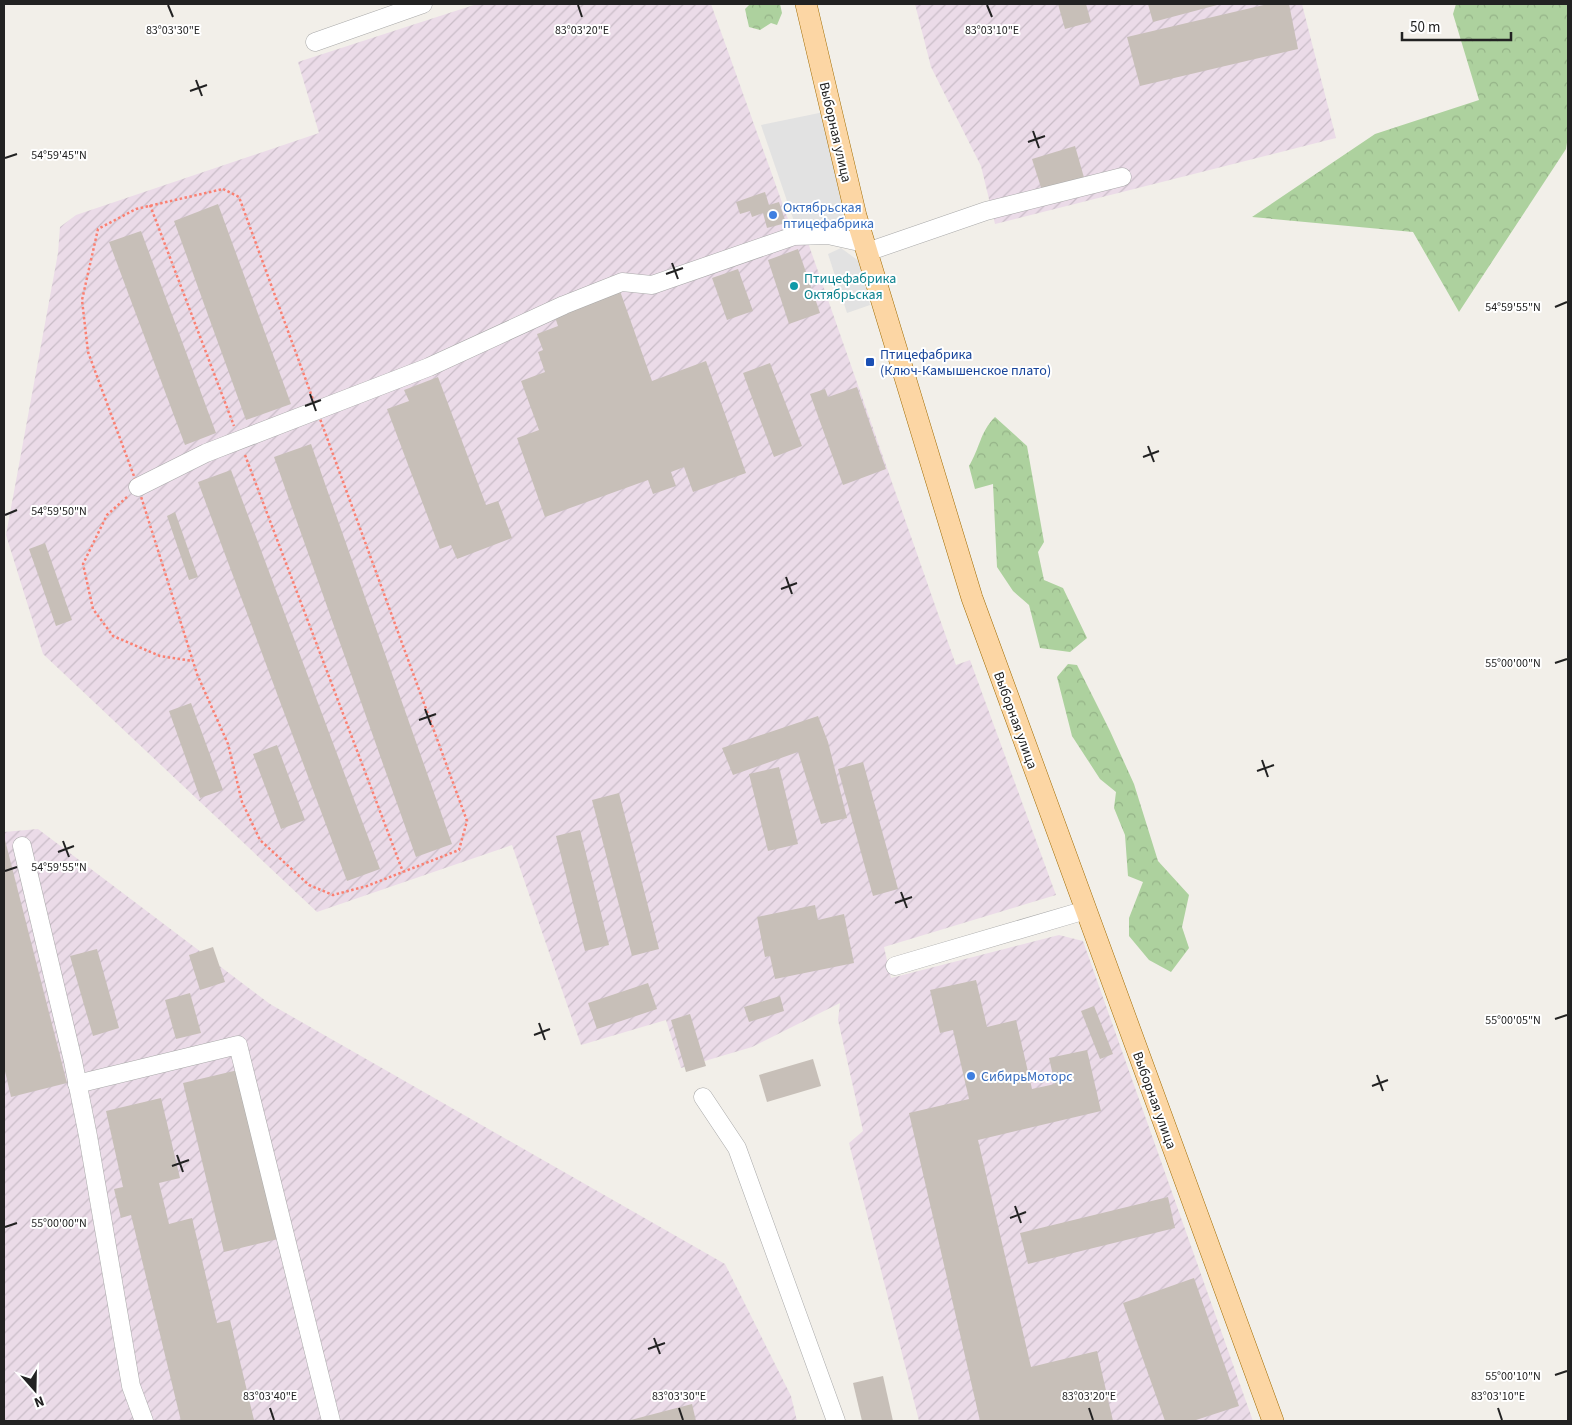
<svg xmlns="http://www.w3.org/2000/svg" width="1572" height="1425" font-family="'Source Sans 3',sans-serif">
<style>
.industrial{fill:url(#industrial-furrows)}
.forest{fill:url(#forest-crowns)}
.parking{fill:#e2e2e2}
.building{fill:#c7bfb8}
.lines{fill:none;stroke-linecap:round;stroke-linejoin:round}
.minor-casing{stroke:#a9a9a9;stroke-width:19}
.major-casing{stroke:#a06b00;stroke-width:22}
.path{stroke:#fa8072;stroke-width:2.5;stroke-dasharray:2.5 2.5;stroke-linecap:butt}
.minor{stroke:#fff;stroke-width:18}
.major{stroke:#fcd6a4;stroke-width:21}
.ticks{fill:none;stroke:#222;stroke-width:2}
.shop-dot{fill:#3f7fe0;stroke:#fff;stroke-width:2}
.culture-dot{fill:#0f9aa8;stroke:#fff;stroke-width:2}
.transit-dot{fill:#1a4fb4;stroke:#fff;stroke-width:2}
.labels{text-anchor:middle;stroke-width:4;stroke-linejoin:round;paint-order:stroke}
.street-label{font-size:14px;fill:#222;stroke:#fff}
.shop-label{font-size:14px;fill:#366cbe;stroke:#fff;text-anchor:start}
.culture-label{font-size:14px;fill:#0d838f;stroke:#fff;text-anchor:start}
.transit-label{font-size:14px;fill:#164399;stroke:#fff;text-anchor:start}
.ticks-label{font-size:12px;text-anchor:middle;fill:#222;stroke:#fff;stroke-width:4;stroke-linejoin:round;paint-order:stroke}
</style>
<defs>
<pattern id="industrial-furrows" width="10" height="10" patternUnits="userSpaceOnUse" patternTransform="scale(1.25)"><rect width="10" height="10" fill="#ebdbe8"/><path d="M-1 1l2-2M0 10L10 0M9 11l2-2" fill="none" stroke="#c9bcc7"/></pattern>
<pattern id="forest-crowns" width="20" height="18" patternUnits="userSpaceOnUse" patternTransform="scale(1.25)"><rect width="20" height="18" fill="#add19e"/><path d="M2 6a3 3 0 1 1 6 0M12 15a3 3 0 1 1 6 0" fill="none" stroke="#95b388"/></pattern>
</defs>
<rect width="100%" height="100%" fill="#f2efe9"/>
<g class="industrial">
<polygon points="477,4 711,4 794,236 806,237 956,665 970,660 1056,895 884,947 891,978 1059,935 1083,941 1253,1421 919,1421 849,1143 863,1131 838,1020 840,1003 752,1047 681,1068 666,1020 581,1045 512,845 317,912 43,654 6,535 58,253 60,227 76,215 319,133 298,62"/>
<polygon points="915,4 1302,4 1336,138 995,224 981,166 931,67"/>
<polygon points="38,829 270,1004 725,1264 791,1396 797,1421 4,1421 4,832"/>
</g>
<g class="forest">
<polygon points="750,4 780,4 782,13 777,25 771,23 760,30 749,27 745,9"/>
<polygon points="1456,4 1568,4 1568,136 1566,149 1459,312 1413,232 1252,217 1375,134 1479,100 1453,14"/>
<path d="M 995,417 L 1027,446 L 1044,542 L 1038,552 L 1044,580 L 1063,588 L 1087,638 L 1070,652 L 1040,648 L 1029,605 L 1013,591 L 997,567 L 993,484 L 975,489 L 969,466 C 980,448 980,432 995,417 Z"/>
<polygon points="1068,664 1077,665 1110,731 1134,784 1158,861 1189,895 1182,927 1189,948 1171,972 1149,960 1129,936 1129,918 1143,882 1128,876 1125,835 1114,808 1116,792 1100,779 1072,736 1057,677"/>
</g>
<g class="parking">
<polygon points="824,112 850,218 797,230 761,125"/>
<polygon points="841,248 860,262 870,305 847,313 828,254"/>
</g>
<g class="building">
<polygon points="1058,4 1086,4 1091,22 1065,29"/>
<polygon points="1148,4 1221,4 1153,22"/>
<polygon points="1268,4 1289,4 1298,49 1140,86 1127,37"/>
<polygon points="1075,146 1085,181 1043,194 1032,159"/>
<polygon points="765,192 769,205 779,202 786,223 767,228 763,213 752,217 750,211 740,214 736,202"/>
<polygon points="218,204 291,404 246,420 174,221"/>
<polygon points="141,231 216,433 185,445 109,242"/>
<polygon points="798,249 820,313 789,324 768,260"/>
<polygon points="738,269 753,311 727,320 712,278"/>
<polygon points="620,291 652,381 706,361 746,473 693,492 684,467 671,472 676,486 653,494 648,480 545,517 517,438 539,430 521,381 545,372 538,352 543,350 537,334 558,326 554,314"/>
<polygon points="770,363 802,446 774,457 743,373"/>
<polygon points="438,377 486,505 498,501 512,538 457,559 451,545 440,549 387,409 409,401 404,390"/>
<polygon points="857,387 886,469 843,485 810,394 825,389 828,397"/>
<polygon points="311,444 452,844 416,857 274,457"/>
<polygon points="231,470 380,869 347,881 198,482"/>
<polygon points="175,512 198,577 189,580 167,516"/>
<polygon points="45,543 72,620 56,626 29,549"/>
<polygon points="191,703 223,790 200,798 169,711"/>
<polygon points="818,716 828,742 847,818 821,824 798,752 733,775 722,748"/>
<polygon points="277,745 305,820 281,829 253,754"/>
<polygon points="863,762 898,889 873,896 838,769"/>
<polygon points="779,767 798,844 768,851 749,774"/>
<polygon points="619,793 659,949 632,956 592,800"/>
<polygon points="580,830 609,945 585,951 556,836"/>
<polygon points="4,836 67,1083 11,1097 4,1067"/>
<polygon points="815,905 818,920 844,914 854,963 775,979 770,956 765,957 757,917"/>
<polygon points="213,947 225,982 200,990 189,955"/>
<polygon points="97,949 119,1028 93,1036 70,956"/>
<polygon points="976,980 987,1027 1016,1020 1032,1089 1055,1084 1049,1058 1087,1050 1101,1111 978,1140 1031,1367 1097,1351 1113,1421 980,1421 909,1113 969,1099 953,1030 940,1033 930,990"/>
<polygon points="648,983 657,1009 597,1029 588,1003"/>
<polygon points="190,993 201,1033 176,1039 165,1000"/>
<polygon points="780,996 784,1011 749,1022 744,1007"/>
<polygon points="1094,1006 1113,1054 1100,1059 1081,1011"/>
<polygon points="690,1014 706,1066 686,1072 671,1020"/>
<polygon points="813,1059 821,1086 767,1102 759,1075"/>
<polygon points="238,1070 278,1239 224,1252 183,1083"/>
<polygon points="161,1098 180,1178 159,1183 169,1224 192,1218 217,1323 230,1320 254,1420 247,1421 181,1421 131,1215 121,1218 114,1189 123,1187 106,1111"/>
<polygon points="1168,1197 1175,1228 1028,1264 1020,1233"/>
<polygon points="1194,1278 1239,1406 1193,1421 1165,1421 1123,1303"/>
<polygon points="883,1376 893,1421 862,1421 853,1383"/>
<polygon points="692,1404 696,1421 627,1421"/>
</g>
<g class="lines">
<defs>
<g id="minor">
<polyline points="315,42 423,4"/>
<polyline points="867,252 986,211 1122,177"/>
<polyline points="138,487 206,453 429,367 564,305 622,282 652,285 794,236 828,235 864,243"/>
<polyline points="22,846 73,1061 88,1136 131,1386 144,1421"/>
<polyline points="895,966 1086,910"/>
<polyline points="77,1084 238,1045 331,1421"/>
<polyline points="703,1097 737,1148 836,1421"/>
</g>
<polyline id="major" points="806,4 856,216 972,598 1273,1421"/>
</defs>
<use href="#minor" class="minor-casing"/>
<use href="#major" class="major-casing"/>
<g class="path">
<polygon points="223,189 239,197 467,821 459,850 367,886 333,895 309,885 260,840 242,802 228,744 197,674 138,487 88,352 82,300 98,229 136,209"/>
<polyline points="150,205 234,426"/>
<polyline points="245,455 403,872"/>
<polyline points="127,497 107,515 83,564 93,609 113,636 160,656 193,661"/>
</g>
<use href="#minor" class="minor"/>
<use href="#major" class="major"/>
</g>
<path class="ticks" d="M 168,5 L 173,17M 578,5 L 582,17M 987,5 L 992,17M 196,80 L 202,96M 190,91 L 207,85M 1033,131 L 1039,148M 1028,142 L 1045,136M 5,158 L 17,154M 672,263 L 678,279M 666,274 L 683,268M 1555,307 L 1567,302M 310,394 L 316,411M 305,406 L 321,400M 1148,446 L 1154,462M 1143,457 L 1159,451M 5,515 L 17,510M 786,577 L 792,594M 781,589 L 797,583M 1555,663 L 1567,659M 425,709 L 431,725M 419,720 L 436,714M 1262,760 L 1268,777M 1257,771 L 1274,765M 63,841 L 69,857M 58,852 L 74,846M 5,871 L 17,867M 901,892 L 907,908M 895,903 L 912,897M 1555,1019 L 1567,1015M 539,1023 L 545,1040M 534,1035 L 550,1029M 1377,1075 L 1383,1091M 1372,1086 L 1388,1080M 177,1155 L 183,1172M 172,1166 L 189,1160M 1015,1206 L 1021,1223M 1010,1218 L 1026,1212M 5,1227 L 17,1223M 654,1338 L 660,1354M 648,1349 L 665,1343M 1555,1375 L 1567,1371M 270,1408 L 274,1420M 679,1408 L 683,1420M 1089,1408 L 1093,1420M 1498,1408 L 1502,1420"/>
<g class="shop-dot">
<circle cx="773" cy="215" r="5"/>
<circle cx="971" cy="1076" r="5"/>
</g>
<circle class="culture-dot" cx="794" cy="286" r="5"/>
<rect class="transit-dot" x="865" y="357" width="10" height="10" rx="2.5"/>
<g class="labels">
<g class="street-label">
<text transform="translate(836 132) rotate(77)" y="5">Выборная улица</text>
<text transform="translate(1016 720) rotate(70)" y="5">Выборная улица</text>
<text transform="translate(1155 1100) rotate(70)" y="5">Выборная улица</text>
</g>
<g class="shop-label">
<text x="783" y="212">Октябрьская<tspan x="783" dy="16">птицефабрика</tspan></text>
<text x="981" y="1081">СибирьМоторс</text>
</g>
<g class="culture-label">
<text x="804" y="283">Птицефабрика<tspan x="804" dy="16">Октябрьская</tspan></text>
</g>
<g class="transit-label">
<text x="880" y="359">Птицефабрика<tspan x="880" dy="16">(Ключ-Камышенское плато)</tspan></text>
</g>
</g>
<g class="ticks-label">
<text x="173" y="34">83°03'30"E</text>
<text x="582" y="34">83°03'20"E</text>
<text x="992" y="34">83°03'10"E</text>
<text x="59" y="159">54°59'45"N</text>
<text x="1513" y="311">54°59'55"N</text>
<text x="59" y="515">54°59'50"N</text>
<text x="1513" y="667">55°00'00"N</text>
<text x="59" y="871">54°59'55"N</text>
<text x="1513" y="1024">55°00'05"N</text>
<text x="59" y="1227">55°00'00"N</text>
<text x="1513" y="1380">55°00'10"N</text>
<text x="270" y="1400">83°03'40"E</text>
<text x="679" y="1400">83°03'30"E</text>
<text x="1089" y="1400">83°03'20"E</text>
<text x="1498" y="1400">83°03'10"E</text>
</g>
<rect width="1572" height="1425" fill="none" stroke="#222222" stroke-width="10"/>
<g transform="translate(35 1390) rotate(160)" stroke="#ffffff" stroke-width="4" paint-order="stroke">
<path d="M0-4L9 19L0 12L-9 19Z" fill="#222222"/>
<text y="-8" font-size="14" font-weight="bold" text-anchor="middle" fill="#222222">N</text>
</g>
<path d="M1402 32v8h109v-8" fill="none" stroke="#222222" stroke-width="2.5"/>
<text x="1410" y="32" font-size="15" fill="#222222" stroke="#ffffff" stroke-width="4" paint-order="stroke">50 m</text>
</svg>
